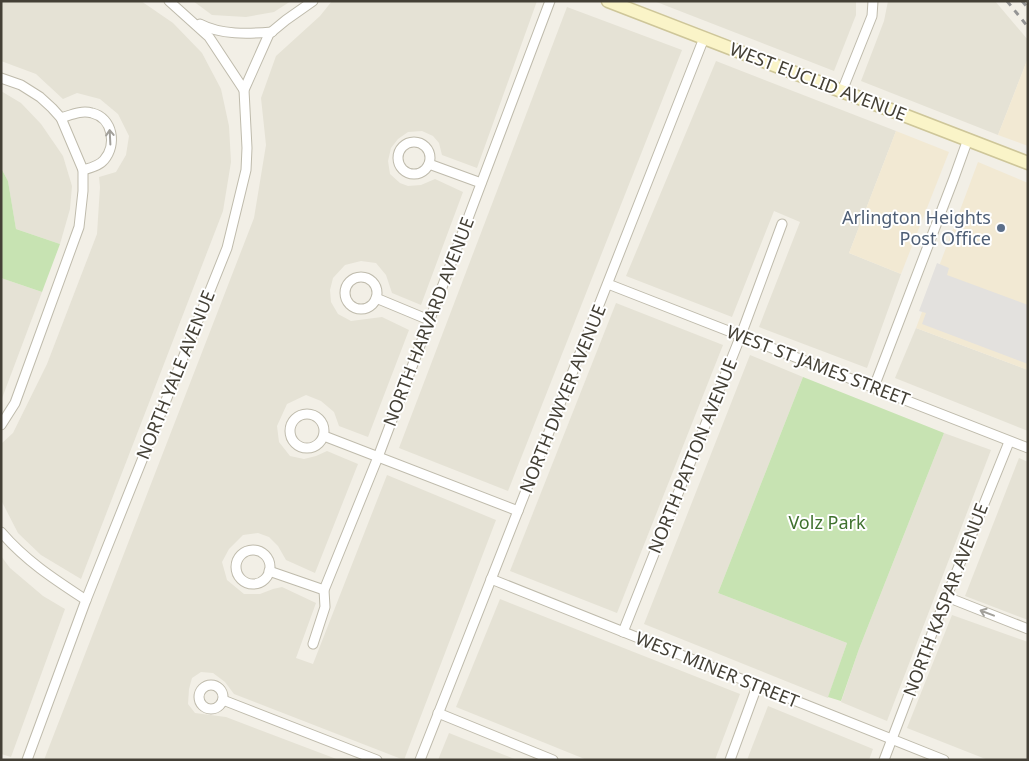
<svg xmlns="http://www.w3.org/2000/svg" width="1029" height="761" font-family="'Noto Sans',sans-serif">
<style>
.residential{fill:#e5e2d5}
.commercial{fill:#f2e9d3}
.green{fill:#c7e3b2}
.parking{fill:#e3e1de}
.lines{fill:none;stroke-linecap:round;stroke-linejoin:round}
.minor-casing{stroke:#bfbbac;stroke-width:11}
.secondary-casing{stroke:#cec699;stroke-width:15}
.minor{stroke:#fff;stroke-width:9}
.secondary{stroke:#faf4c8;stroke-width:12}
.rail{stroke:#959595;stroke-width:3;stroke-dasharray:6 6;stroke-linecap:butt}
.oneway{stroke:#a2a09a}
.service-dot{fill:#5c6f8a;stroke:#fff;stroke-width:2}
.labels{text-anchor:middle;stroke-width:4;stroke-linejoin:round;paint-order:stroke}
.street-label{font-size:18px;fill:#444036;stroke:#fff}
.service-label{font-size:18px;fill:#4e5e75;stroke:#fff;text-anchor:end}
.park-label{font-size:18px;fill:#3f712e;stroke:#fff}
</style>
<rect width="100%" height="100%" fill="#f2efe6"/>
<g class="residential">
<polygon points="1,1 141,1 173,23 202,53 221,89 229,126 231,162 223,211 81,579 41,555 18,533 1,500 1,444 13,433 47,364 97,234 100,187 99,177 116,172 126,155 129,136 118,114 100,99 77,93 63,99 36,74 1,61"/>
<polygon points="193,1 291,1 274,12 246,17 212,15"/>
<polygon points="332,1 537,1 477,168 442,155 439,143 433,136 422,131 408,132 398,139 391,148 388,161 390,174 400,183 408,186 421,185 435,179 463,192 421,305 392,293 386,275 376,263 361,261 345,265 333,278 330,290 331,302 338,314 351,321 382,317 409,330 368,437 339,426 334,412 321,401 306,395 287,404 277,426 279,442 290,456 304,459 316,456 327,451 358,464 315,573 286,560 278,546 269,537 258,533 243,535 229,549 222,562 227,580 244,594 260,594 273,589 282,587 316,603 296,658 313,664 387,475 496,520 404,760 234,694 225,682 213,673 201,672 192,678 189,689 188,704 195,713 226,717 339,760 44,760 254,218 266,145 261,98 276,56 320,16"/>
<polygon points="654,1 856,1 856,15 834,71"/>
<polygon points="888,1 995,1 1028,40 1028,58 998,135 861,81 884,21"/>
<polygon points="567,7 682,50 508,491 399,448"/>
<polygon points="716,61 896,131 849,253 901,274 867,368 759,327 800,222 774,211 732,317 626,276"/>
<polygon points="1,91 21,103 41,124 63,156 72,186 70,209 60,244 16,229 8,181 1,168"/>
<polygon points="1,278 42,292 1,401"/>
<polygon points="616,303 723,345 617,613 510,571"/>
<polygon points="916,328 1028,370 1028,431 895,378"/>
<polygon points="750,355 803,377 718,593 847,643 828,698 644,624"/>
<polygon points="944,433 991,450 887,721 841,702 859,649"/>
<polygon points="1019,458 1028,462 1028,620 965,596"/>
<polygon points="1,556 10,568 43,596 65,609 11,757 1,754"/>
<polygon points="500,599 740,694 715,760 587,760 456,707"/>
<polygon points="952,615 1028,642 1028,760 988,760 907,728"/>
<polygon points="768,706 873,749 869,760 747,760"/>
<polygon points="449,733 517,760 438,760"/>
</g>
<g class="commercial">
<polygon points="1028,58 1028,146 998,135"/>
<polygon points="896,131 949,152 901,274 849,253"/>
<polygon points="978,162 1028,183 1028,370 916,328"/>
</g>
<g class="green">
<polygon points="1,168 8,181 16,229 60,244 42,292 1,278"/>
<polygon points="803,377 944,433 859,649 841,701 828,697 847,643 718,593"/>
</g>
<polygon class="parking" points="937,263 949,268 947,275 1028,305 1028,364 922,324 926,313 919,311"/>
<g class="lines">
<defs>
<g id="minor">
<polyline points="169,1 209,37 244,90"/>
<path d="M 200,24 C 221,35 248,34 272,32"/>
<polyline points="1,78 21,85 40,97 52,108 61,118 83,170 83,191 79,227 15,403 1,425"/>
<polyline points="842,91 872,16 873,1"/>
<path d="M 61,118 C 71,115 81,110 92,113 C 113,118 117,145 104,160 C 99,166 90,168 83,170"/>
<circle cx="414" cy="158" r="16"/>
<polyline points="429,164 481,183"/>
<circle cx="361" cy="293" r="16"/>
<polyline points="608,284 1028,448"/>
<polyline points="376,298 429,320"/>
<polyline points="874,387 954,178 968,139"/>
<circle cx="307" cy="431" r="17"/>
<polyline points="324,436 518,511"/>
<path d="M 1,532 C 26,561 54,579 86,600"/>
<circle cx="253" cy="567" r="17"/>
<polyline points="269,571 324,590"/>
<polyline points="491,579 944,760"/>
<polyline points="947,597 1028,629"/>
<polyline points="623,632 741,335 782,224"/>
<polyline points="313,644 325,607 324,590 378,457 550,1"/>
<circle cx="211" cy="697" r="12"/>
<polyline points="223,700 377,760"/>
<polyline points="438,713 553,760"/>
<polyline points="27,760 86,600 227,248 246,170 247,148 244,90 269,34 286,20 313,1"/>
<polyline points="420,760 704,38"/>
<polyline points="730,760 757,686"/>
<polyline points="884,760 936,623 1009,442"/>
</g>
<polyline id="secondary" points="608,1 1028,163"/>
</defs>
<use href="#minor" class="minor-casing"/>
<use href="#secondary" class="secondary-casing"/>
<use href="#minor" class="minor"/>
<use href="#secondary" class="secondary"/>
<g class="rail">
<polyline points="1007,1 1028,27"/>
<polyline points="1022,1 1028,8"/>
</g>
</g>
<defs><path id="oneway-shaft" d="M-6 0H5M1.5-3L5.5 0L1.5 3" fill="none" stroke-width="1.6" stroke-linecap="round" stroke-linejoin="round" transform="scale(1.25)"/></defs>
<g class="oneway">
<use href="#oneway-shaft" transform="translate(110 137) rotate(-93)"/>
<use href="#oneway-shaft" transform="translate(987 613) rotate(-159)"/>
</g>
<circle class="service-dot" cx="1001" cy="228" r="5"/>
<g class="labels">
<g class="street-label">
<text transform="translate(818 82) rotate(21)" y="6">WEST EUCLID AVENUE</text>
<text transform="translate(429 322) rotate(-69)" y="6">NORTH HARVARD AVENUE</text>
<text transform="translate(818 366) rotate(21)" y="6">WEST ST JAMES STREET</text>
<text transform="translate(176 375) rotate(-68)" y="6">NORTH YALE AVENUE</text>
<text transform="translate(563 399) rotate(-68)" y="6">NORTH DWYER AVENUE</text>
<text transform="translate(693 456) rotate(-68)" y="6">NORTH PATTON AVENUE</text>
<text transform="translate(946 600) rotate(-69)" y="6">NORTH KASPAR AVENUE</text>
<text transform="translate(717 670) rotate(22)" y="6">WEST MINER STREET</text>
</g>
<g class="service-label">
<text x="991" y="224">Arlington Heights<tspan x="991" dy="21">Post Office</tspan></text>
</g>
<g class="park-label">
<text x="827" y="529">Volz Park</text>
</g>
</g>
<rect width="1029" height="761" fill="none" stroke="#444036" stroke-width="5"/>
</svg>
